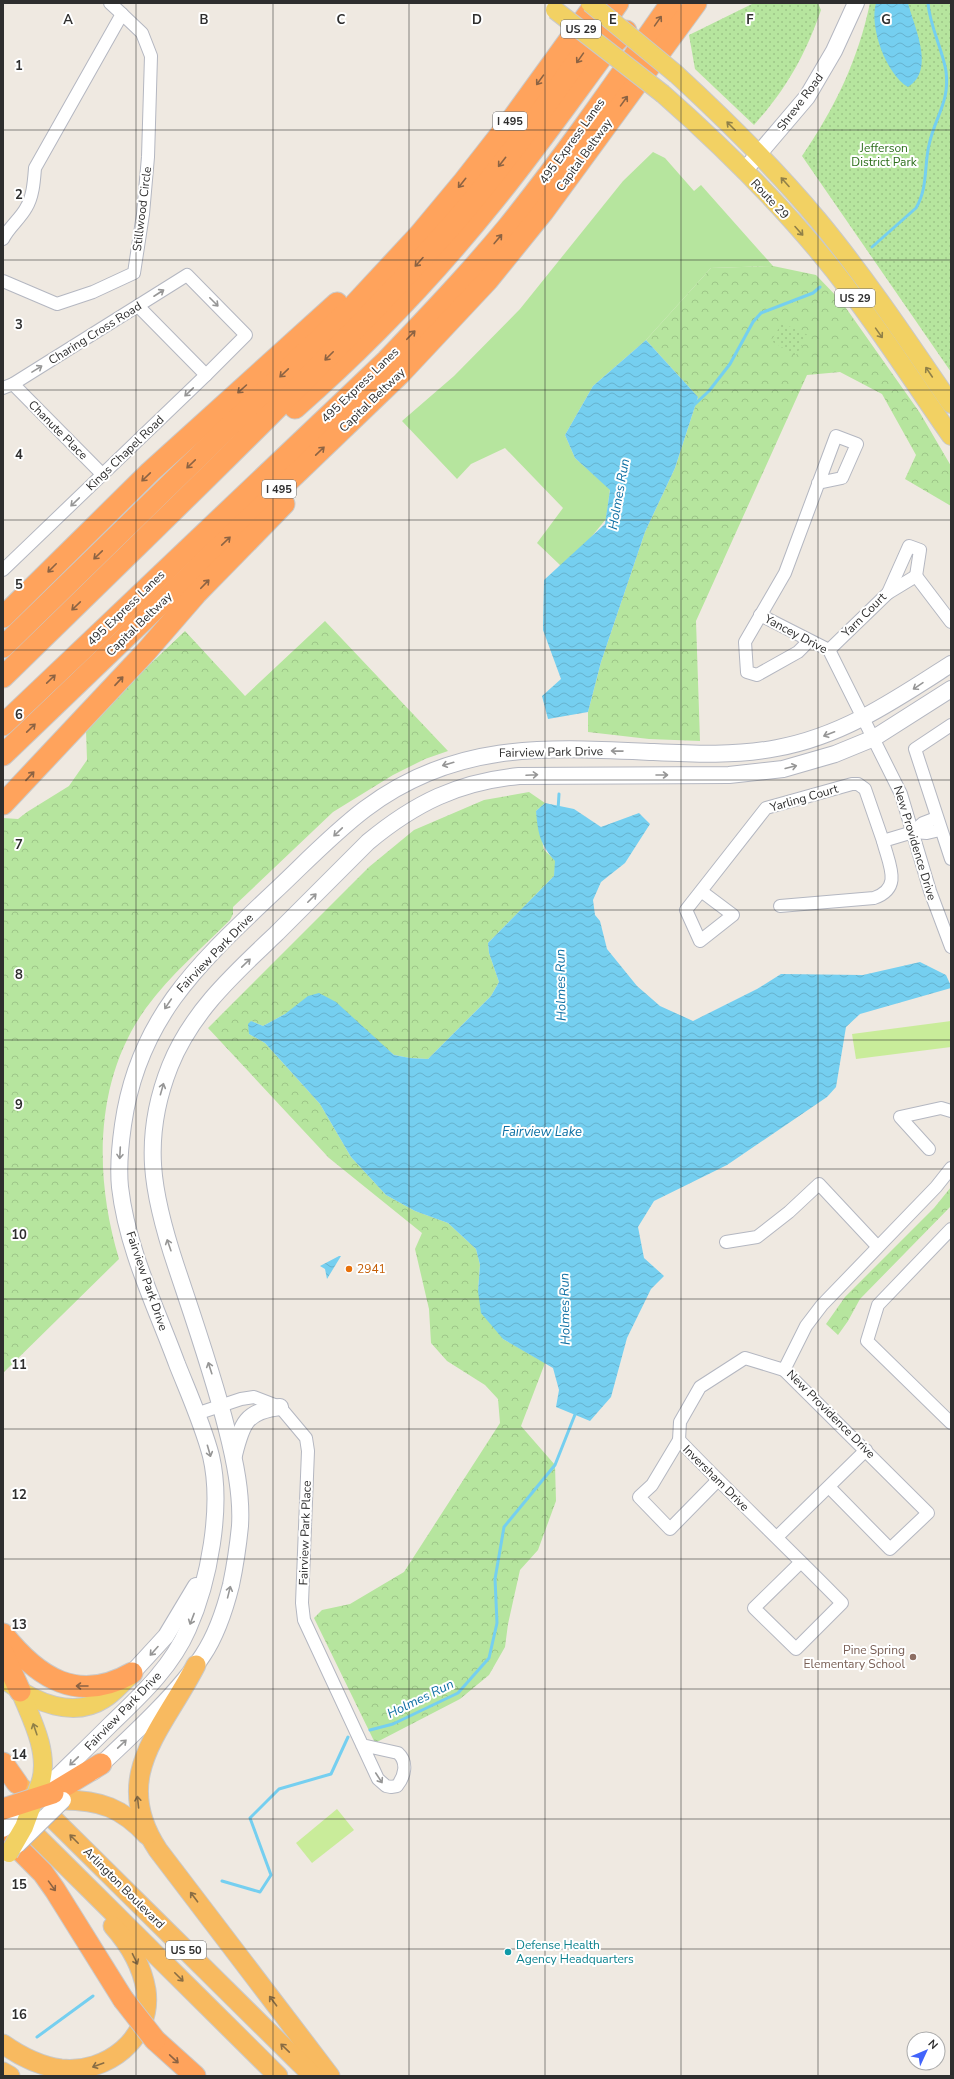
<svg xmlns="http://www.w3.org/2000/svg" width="954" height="2079" font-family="'Nunito Sans',sans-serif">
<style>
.grass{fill:#b6e59e}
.forest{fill:url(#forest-crowns)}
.park{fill:url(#park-dots)}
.pitch{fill:#c9ec9a}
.water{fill:url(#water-waves)}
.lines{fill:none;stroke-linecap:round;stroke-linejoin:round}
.stream{stroke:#75cff0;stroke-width:3}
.minor-casing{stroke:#b4b7c1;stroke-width:14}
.secondary-casing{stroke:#b4b7c1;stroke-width:18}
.primary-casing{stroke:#c9c9c9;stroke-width:20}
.trunk-casing{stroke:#c9c9c9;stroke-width:21}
.motorway-casing{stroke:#c9c9c9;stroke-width:23}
.minor{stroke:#fff;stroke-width:12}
.secondary{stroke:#fff;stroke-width:16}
.primary{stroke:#f2d163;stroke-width:18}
.trunk{stroke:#f8ba60;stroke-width:19}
.motorway{stroke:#ffa35c;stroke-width:21}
.secondary-bridge-casing{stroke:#b4b7c1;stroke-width:18;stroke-linecap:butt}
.primary-bridge-casing{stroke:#c9c9c9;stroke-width:20;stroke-linecap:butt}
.motorway-bridge-casing{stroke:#c9c9c9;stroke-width:23;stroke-linecap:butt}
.secondary-bridge{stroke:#fff;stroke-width:16}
.primary-bridge{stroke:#f2d163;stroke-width:18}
.motorway-bridge{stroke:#ffa35c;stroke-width:21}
.oneway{stroke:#8c6343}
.oneway2{stroke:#908048}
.oneway3{stroke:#969696}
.oneway4{stroke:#896d44}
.grid{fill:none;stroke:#2e2e2e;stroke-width:1;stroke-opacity:0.55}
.food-dot{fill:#e8710a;stroke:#fff;stroke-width:1.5}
.education-dot{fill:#8d6e63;stroke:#fff;stroke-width:1.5}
.culture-dot{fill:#0f9aa8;stroke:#fff;stroke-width:1.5}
.labels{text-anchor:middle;stroke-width:4;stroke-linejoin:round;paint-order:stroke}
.shield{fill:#fff;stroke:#6d6d6d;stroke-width:1}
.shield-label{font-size:11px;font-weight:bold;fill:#2e2e2e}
.street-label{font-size:12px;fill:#2e2e2e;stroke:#fff}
.park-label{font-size:12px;fill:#2c6e1b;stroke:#fff}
.food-label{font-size:12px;fill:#c56008;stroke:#fff;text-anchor:start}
.education-label{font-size:12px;fill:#785e54;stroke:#fff;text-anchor:end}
.culture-label{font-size:12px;fill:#0d838f;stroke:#fff;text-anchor:start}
.water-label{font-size:13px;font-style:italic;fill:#0d6fa3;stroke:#fff}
.grid-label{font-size:13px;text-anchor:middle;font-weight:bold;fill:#2e2e2e;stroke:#fff;stroke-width:4;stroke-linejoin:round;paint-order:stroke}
</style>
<defs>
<pattern id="forest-crowns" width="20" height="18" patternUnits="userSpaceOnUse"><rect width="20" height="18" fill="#b6e59e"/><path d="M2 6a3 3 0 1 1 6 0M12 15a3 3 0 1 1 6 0" fill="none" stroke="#9dc588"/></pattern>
<pattern id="park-dots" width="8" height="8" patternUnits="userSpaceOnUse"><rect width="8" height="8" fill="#b6e59e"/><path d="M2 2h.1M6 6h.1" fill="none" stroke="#9dc588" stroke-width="1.8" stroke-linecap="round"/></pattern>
<pattern id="water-waves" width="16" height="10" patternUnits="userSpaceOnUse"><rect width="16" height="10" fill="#75cff0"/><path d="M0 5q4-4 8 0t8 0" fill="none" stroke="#66b2ce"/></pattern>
</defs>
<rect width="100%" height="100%" fill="#efe9e1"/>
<polygon class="grass" points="653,152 665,158 694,191 701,185 773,266 711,268 646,340 593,386 565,435 575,458 610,489 606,519 588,541 580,573 560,565 537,543 563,508 505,448 471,464 457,479 402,421 454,376 520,309 623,181"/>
<g class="forest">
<polygon points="773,266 816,275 841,301 920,413 951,466 951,506 905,479 916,455 882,394 840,372 807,375 696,621 700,741 649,739 588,732 588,712 601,662 645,532 675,468 698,397 646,340 711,268"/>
<path d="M 325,621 L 448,751 L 425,759 L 393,775 L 333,812 L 233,907 L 233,914 L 230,920 C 202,948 170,975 146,1008 C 94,1080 94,1176 119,1259 L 3,1373 L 3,818 L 18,819 L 27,812 L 69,786 L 87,760 L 86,730 L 98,714 L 185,631 L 245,696 Z"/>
<polygon points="529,792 545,803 536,811 544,850 556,861 554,876 488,943 489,953 499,982 491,996 428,1059 410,1058 394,1055 380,1044 285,1014 263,1026 251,1021 249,1034 265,1043 320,1104 351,1157 386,1195 415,1211 448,1223 476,1249 480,1265 478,1291 503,1339 545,1363 521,1426 555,1465 556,1501 538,1550 520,1570 508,1624 505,1647 489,1675 460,1699 375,1743 314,1618 322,1610 350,1604 404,1572 500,1423 498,1399 485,1385 447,1361 431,1343 429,1309 415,1249 422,1233 329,1158 208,1028 369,867 414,830 484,800"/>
<polygon points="951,1187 951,1206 860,1299 848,1321 838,1335 826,1324 845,1297 934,1208"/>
</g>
<g class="park">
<path d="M 754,3 L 818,3 L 821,10 C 805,56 786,89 754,125 L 695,69 L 689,35 Z"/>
<path d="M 870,3 L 951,3 L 951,372 L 802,156 C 835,108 858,60 870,3 Z"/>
<polygon points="782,323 808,335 796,355 771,341"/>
</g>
<g class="pitch">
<polygon points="951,1021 951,1047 856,1059 852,1034"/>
<polygon points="337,1809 354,1830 312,1863 296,1843"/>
</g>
<g class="water">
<path d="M 876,3 L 908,3 C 914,27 936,70 908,87 C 886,74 869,27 876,3 Z"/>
<polygon points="646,340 698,397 675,468 645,532 601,662 588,712 548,719 542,696 561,679 543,630 544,580 605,524 610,490 575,458 565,435 593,386"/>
<path d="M 545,803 L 574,809 L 601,827 L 639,813 L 650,824 L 625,863 L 601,882 L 593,900 L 595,915 L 600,921 L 607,949 L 637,986 L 660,1006 L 693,1021 L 757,989 L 781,974 L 863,975 L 920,962 L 946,975 L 951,986 L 951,988 L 860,1014 L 846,1027 L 836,1087 L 827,1097 L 727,1165 L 654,1201 L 638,1227 L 644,1258 L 664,1276 L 651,1289 L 627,1338 L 611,1397 L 590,1421 L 556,1407 L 559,1390 L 553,1368 L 503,1339 L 481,1313 L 478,1291 L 480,1265 L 476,1249 L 448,1223 L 415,1211 L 386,1195 L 351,1157 L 320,1104 L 265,1043 L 249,1034 L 248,1024 L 251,1021 L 263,1026 L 285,1014 L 308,996 L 319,993 L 336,1002 L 394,1055 L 410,1058 L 428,1059 L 491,996 L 499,982 L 489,953 L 488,943 L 554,876 L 555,861 C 540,844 538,834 536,811 Z"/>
<polygon points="339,1256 341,1256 327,1279 325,1269 320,1266"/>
</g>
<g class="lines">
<g class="stream">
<path d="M 872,247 L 916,208 C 928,188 924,166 929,145 C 935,116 950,103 946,71 C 942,48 930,27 928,3"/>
<polyline points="694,405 709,391 730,364 753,322 761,313 813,293 820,287"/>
<polyline points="558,810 559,794"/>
<polyline points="370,1730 393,1724 458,1693 489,1658 497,1623 495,1579 504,1527 555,1465 576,1412"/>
<polyline points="222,1881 260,1892 271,1875 250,1818 279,1789 331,1774 348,1737"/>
<polyline points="37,2037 93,1996"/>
</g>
<defs>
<g id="minor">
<polyline points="110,3 122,14"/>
<path d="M 3,239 C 9,227 20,219 26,208 C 33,197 34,181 35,168 L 122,14 L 142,33 L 151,56 L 148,157 L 143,214 L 134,273 L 93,292 L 57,304 L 3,281"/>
<polyline points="138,306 206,375"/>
<polyline points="13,384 103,475"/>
<polyline points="3,388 13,384 187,275 246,335 206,375 3,570"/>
<polyline points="916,576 951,622"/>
<polyline points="888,593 916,576"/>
<polyline points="760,615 829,650 901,794 930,891 951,947"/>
<polyline points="809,641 798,652 757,675 747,672 745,642 785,573 836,436 857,444 842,478 818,483"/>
<polyline points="829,650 888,593 909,546 920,550 916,576"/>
<polyline points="951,725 915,749 951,859"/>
<polyline points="936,818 923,823 913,832 927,833 940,830"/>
<polyline points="701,891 733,915 700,941 686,910 766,808 852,784 858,784 865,789 883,841"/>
<path d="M 780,906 L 874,898 C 903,888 889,865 883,841 L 913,832"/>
<polyline points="929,1149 900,1117 941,1108 951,1111"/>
<polyline points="951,1229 878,1305 867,1341 951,1423"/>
<polyline points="726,1242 757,1237 789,1212 819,1184 877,1246"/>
<path d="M 196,1414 L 241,1399 L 254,1397 L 280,1407 L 306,1438 L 308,1451 L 302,1603 L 304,1620 L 378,1779 L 386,1786 L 391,1787 L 397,1786 C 405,1776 408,1762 398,1753 L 362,1745"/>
<path d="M 679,1440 C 732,1495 788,1548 842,1603 L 796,1649 L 754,1608 L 801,1562"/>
<polyline points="718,1480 670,1529 639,1497 652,1485 679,1440 680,1422 700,1387 745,1358 784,1370"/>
<polyline points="829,1487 890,1549 928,1513 784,1370 806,1326 822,1305 936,1187 951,1168"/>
<polyline points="777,1537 866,1450"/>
</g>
<g id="secondary">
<polyline points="744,171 807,97 834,51 856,3"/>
<path d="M 234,1455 C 242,1423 246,1411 280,1407"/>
<polyline points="132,1673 166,1636 196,1586"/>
<path d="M 93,1772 C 128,1739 177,1695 203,1655 C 217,1634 225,1609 231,1585 C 235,1566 238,1546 240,1526 C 242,1494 235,1461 227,1430 C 213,1374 194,1320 176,1266 C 152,1194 141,1139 170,1066 C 192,1011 235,973 277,933 C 307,903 338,872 368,842 C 415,803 458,782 519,776 L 729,775 L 783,769 L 835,754 L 874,738 L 951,689"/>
<path d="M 47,1787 C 68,1766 89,1746 110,1725 C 140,1696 171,1668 188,1629 C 209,1582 223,1507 211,1456 C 203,1425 189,1394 177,1364 C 156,1307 127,1249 120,1187 C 118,1167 120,1146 123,1125 C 138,1018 199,963 273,893 C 303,865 332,834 365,809 C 455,741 546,747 653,752 C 695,754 736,756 777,748 C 843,736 895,700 951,664"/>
</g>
<g id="primary">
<path d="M 676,74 C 726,120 774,167 818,220 C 866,278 908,341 951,404"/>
<path d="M 663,94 C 731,154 798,221 852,294 C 887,340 918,389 951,436"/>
<path d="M 9,1683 C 35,1702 73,1719 104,1699 C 113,1694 121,1684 129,1677"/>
<path d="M 20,1691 C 31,1718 49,1751 41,1781"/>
</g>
<g id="trunk">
<path d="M 196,1665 C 163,1730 109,1776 158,1850 L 330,2076"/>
<polyline points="17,1783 313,2076"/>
<path d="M 63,1800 C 100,1800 122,1808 147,1835"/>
<polyline points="19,1819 278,2076"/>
<path d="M 3,2044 C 20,2056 40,2066 61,2069 C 106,2074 153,2039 146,1990 C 142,1966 129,1944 113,1926"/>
<polyline points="3,2072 10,2076"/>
</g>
<g id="motorway">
<path d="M 295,408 C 367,345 434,275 495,199 C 534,151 570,100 607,50 L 626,31"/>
<polyline points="3,617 150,472 337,303"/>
<polyline points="3,647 354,305 419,235 464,181 507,126 596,3"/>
<path d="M 3,677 C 92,590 181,504 269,416 C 334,351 399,286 459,217 C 517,149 567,75 618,3"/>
<path d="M 3,725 L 387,360 C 428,317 469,274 507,228 C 565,156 618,79 671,3"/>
<polyline points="3,755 399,375 488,280 543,212 696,3"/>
<polyline points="3,804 144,654 196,594 284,504"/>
<path d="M 3,1634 C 38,1678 78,1704 132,1673"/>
<polyline points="3,1653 20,1691"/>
<polyline points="3,1763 17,1783"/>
<polyline points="53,1793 101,1764"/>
<polyline points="3,1833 43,1873 55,1890 123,1999"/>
<polyline points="155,2040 195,2076"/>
</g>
</defs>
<use href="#minor" class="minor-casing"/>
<use href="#secondary" class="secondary-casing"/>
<use href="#primary" class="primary-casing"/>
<use href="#trunk" class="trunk-casing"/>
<use href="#motorway" class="motorway-casing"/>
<use href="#minor" class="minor"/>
<use href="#secondary" class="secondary"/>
<use href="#primary" class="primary"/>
<use href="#trunk" class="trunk"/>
<use href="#motorway" class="motorway"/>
<defs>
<g id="secondary-bridge">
<polyline points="3,1829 34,1800"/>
<polyline points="17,1845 63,1800"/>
</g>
<g id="primary-bridge">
<polyline points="590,3 676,74"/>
<polyline points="555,10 663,94"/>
<polyline points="9,1853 24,1827 41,1781"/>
</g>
<g id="motorway-bridge">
<polyline points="3,1809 53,1793"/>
<polyline points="123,1999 155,2040"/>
</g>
</defs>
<use href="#secondary-bridge" class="secondary-bridge-casing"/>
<use href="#primary-bridge" class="primary-bridge-casing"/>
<use href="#motorway-bridge" class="motorway-bridge-casing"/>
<use href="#secondary-bridge" class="secondary-bridge"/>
<use href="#primary-bridge" class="primary-bridge"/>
<use href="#motorway-bridge" class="motorway-bridge"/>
</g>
<defs><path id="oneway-shaft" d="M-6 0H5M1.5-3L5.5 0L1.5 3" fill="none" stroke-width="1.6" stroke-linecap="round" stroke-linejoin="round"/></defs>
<g class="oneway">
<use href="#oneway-shaft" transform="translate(658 21) rotate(-55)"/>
<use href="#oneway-shaft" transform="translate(580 58) rotate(125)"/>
<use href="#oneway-shaft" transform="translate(540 80) rotate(126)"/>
<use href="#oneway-shaft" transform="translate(624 101) rotate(-54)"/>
<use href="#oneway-shaft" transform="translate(502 162) rotate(128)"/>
<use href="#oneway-shaft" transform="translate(462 183) rotate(129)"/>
<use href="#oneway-shaft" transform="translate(498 239) rotate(-50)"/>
<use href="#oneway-shaft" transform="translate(419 262) rotate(132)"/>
<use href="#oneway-shaft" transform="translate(411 335) rotate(-46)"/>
<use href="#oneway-shaft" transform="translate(329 356) rotate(135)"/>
<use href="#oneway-shaft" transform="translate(284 373) rotate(136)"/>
<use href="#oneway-shaft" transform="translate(242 389) rotate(138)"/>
<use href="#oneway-shaft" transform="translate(320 451) rotate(-44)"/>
<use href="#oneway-shaft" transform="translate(191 464) rotate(136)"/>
<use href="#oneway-shaft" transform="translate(146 477) rotate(136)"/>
<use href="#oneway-shaft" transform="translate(226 541) rotate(-44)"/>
<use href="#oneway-shaft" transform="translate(98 555) rotate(136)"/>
<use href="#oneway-shaft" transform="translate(52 568) rotate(135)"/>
<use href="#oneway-shaft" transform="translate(205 584) rotate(-46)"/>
<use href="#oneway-shaft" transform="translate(76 606) rotate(136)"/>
<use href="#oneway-shaft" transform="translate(51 679) rotate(-44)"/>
<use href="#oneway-shaft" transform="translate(119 681) rotate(-47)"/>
<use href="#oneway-shaft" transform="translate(31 728) rotate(-44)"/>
<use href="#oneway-shaft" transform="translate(30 776) rotate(-47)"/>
<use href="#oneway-shaft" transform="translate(82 1686) rotate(-180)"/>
<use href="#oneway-shaft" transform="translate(52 1886) rotate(54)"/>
<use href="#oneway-shaft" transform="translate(174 2059) rotate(43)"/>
</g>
<g class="oneway2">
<use href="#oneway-shaft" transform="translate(731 126) rotate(-135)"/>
<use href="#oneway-shaft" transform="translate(785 182) rotate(-132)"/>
<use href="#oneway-shaft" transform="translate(799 231) rotate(48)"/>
<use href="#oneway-shaft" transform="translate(879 333) rotate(55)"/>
<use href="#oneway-shaft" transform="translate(929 372) rotate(-124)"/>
<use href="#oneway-shaft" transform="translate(35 1729) rotate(-109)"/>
</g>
<g class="oneway3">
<use href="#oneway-shaft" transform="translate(159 293) rotate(-33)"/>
<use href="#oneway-shaft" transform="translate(214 302) rotate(45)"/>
<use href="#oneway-shaft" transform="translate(37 369) rotate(-32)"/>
<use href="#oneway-shaft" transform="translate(189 392) rotate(136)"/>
<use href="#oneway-shaft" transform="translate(75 502) rotate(136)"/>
<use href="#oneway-shaft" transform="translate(918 686) rotate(146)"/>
<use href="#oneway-shaft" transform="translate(829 734) rotate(159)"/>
<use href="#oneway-shaft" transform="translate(617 751) rotate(-179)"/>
<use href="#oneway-shaft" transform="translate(448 764) rotate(164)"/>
<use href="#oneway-shaft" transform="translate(791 767) rotate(-14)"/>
<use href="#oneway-shaft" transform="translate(532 775) rotate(-3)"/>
<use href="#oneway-shaft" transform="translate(662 775)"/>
<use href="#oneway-shaft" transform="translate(338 832) rotate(136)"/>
<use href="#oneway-shaft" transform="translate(312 898) rotate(-45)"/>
<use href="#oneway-shaft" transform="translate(246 963) rotate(-44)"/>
<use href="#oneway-shaft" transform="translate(168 1004) rotate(124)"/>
<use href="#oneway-shaft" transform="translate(162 1089) rotate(-74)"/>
<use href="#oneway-shaft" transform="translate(120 1153) rotate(93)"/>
<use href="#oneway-shaft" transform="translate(169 1245) rotate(-109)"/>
<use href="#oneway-shaft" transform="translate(210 1368) rotate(-108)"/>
<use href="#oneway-shaft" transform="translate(209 1451) rotate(74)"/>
<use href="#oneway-shaft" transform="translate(229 1592) rotate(-76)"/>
<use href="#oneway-shaft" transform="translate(192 1619) rotate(111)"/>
<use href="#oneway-shaft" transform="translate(154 1651) rotate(132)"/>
<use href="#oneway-shaft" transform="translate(122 1744) rotate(-44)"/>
<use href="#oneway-shaft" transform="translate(74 1761) rotate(136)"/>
<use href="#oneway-shaft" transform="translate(379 1778) rotate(57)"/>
</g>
<g class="oneway4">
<use href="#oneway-shaft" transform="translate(138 1802) rotate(-96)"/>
<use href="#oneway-shaft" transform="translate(74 1839) rotate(-135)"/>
<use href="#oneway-shaft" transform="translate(194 1897) rotate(-127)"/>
<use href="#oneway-shaft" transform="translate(135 1959) rotate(64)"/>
<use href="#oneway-shaft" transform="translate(179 1977) rotate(45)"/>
<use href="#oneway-shaft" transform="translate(273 2001) rotate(-127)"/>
<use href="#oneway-shaft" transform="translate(285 2048) rotate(-136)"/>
<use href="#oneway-shaft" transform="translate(98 2065) rotate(160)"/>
</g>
<path class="grid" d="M 136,3 L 136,2076M 273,3 L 273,2076M 409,3 L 409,2076M 545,3 L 545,2076M 681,3 L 681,2076M 818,3 L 818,2076M 3,130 L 951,130M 3,260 L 951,260M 3,390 L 951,390M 3,520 L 951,520M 3,650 L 951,650M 3,780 L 951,780M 3,910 L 951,910M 3,1040 L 951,1040M 3,1169 L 951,1169M 3,1299 L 951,1299M 3,1429 L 951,1429M 3,1559 L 951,1559M 3,1689 L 951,1689M 3,1819 L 951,1819M 3,1949 L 951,1949"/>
<circle class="food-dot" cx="349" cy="1269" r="4"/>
<circle class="education-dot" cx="913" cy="1657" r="4"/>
<circle class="culture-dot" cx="508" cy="1952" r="4"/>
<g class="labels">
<g class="shield">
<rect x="561" y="20" width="40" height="18" rx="3"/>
<rect x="493" y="112" width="34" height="18" rx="3"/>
<rect x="835" y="289" width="40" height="18" rx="3"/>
<rect x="262" y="480" width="34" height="18" rx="3"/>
<rect x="166" y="1941" width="40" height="18" rx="3"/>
</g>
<g class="shield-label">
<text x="581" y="33">US 29</text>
<text x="510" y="125">I 495</text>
<text x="855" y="302">US 29</text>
<text x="279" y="493">I 495</text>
<text x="186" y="1954">US 50</text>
</g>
<g class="street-label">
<text transform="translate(800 102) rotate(-53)" y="4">Shreve Road</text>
<text transform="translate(572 141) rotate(-54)" y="4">495 Express Lanes</text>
<text transform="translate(584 155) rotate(-54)" y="4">Capital Beltway</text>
<text transform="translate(770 199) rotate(47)" y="4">Route 29</text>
<text transform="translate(142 209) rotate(-83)" y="4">Stillwood Circle</text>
<text transform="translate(95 333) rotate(-32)" y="4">Charing Cross Road</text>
<text transform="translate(360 385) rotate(-44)" y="4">495 Express Lanes</text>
<text transform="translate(372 400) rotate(-44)" y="4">Capital Beltway</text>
<text transform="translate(58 430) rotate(45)" y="4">Chanute Place</text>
<text transform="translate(125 453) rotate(-44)" y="4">Kings Chapel Road</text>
<text transform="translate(126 608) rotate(-44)" y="4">495 Express Lanes</text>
<text transform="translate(864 615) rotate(-45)" y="4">Yarn Court</text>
<text transform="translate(139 624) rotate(-44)" y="4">Capital Beltway</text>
<text transform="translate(796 634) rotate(28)" y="4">Yancey Drive</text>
<text transform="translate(551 752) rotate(-1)" y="4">Fairview Park Drive</text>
<text transform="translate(804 798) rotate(-16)" y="4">Yarling Court</text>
<text transform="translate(915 843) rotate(73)" y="4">New Providence Drive</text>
<text transform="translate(215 953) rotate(-46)" y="4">Fairview Park Drive</text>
<text transform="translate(147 1281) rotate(71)" y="4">Fairview Park Drive</text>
<text transform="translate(831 1414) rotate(45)" y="4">New Providence Drive</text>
<text transform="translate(716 1478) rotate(45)" y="4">Inversham Drive</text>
<text transform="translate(305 1533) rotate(-88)" y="4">Fairview Park Place</text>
<text transform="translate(123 1711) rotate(-46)" y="4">Fairview Park Drive</text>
<text transform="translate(124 1888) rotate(45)" y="4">Arlington Boulevard</text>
</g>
<g class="park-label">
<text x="884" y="152">Jefferson<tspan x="884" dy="14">District Park</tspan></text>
</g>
<g class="food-label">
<text x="357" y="1273">2941</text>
</g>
<g class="education-label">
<text x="905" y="1654">Pine Spring<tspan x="905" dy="14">Elementary School</tspan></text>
</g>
<g class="culture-label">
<text x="516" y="1949">Defense Health<tspan x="516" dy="14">Agency Headquarters</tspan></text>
</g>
<g class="water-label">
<text transform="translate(618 494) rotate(-80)" y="5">Holmes Run</text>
<text transform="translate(560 985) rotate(-91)" y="5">Holmes Run</text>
<text x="542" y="1136">Fairview Lake</text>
<text transform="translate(564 1309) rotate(-91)" y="5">Holmes Run</text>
<text transform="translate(420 1698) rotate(-26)" y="5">Holmes Run</text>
</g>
</g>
<g class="grid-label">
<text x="68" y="24">A</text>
<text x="204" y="24">B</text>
<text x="341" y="24">C</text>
<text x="477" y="24">D</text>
<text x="613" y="24">E</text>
<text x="750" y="24">F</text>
<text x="886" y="24">G</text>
<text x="19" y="70">1</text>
<text x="19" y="199">2</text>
<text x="19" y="329">3</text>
<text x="19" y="459">4</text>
<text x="19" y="589">5</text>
<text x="19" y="719">6</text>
<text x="19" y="849">7</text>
<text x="19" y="979">8</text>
<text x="19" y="1109">9</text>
<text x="19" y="1239">10</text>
<text x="19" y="1369">11</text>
<text x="19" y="1499">12</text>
<text x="19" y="1629">13</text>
<text x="19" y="1759">14</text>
<text x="19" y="1889">15</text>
<text x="19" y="2019">16</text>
</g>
<rect width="954" height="2079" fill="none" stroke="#2e2e2e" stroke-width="8"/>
<g transform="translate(926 2051) rotate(46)"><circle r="19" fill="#ffffff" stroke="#ababab"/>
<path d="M0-3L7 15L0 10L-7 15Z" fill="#4264fb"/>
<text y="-6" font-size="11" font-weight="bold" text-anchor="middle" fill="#2e2e2e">N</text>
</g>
</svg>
